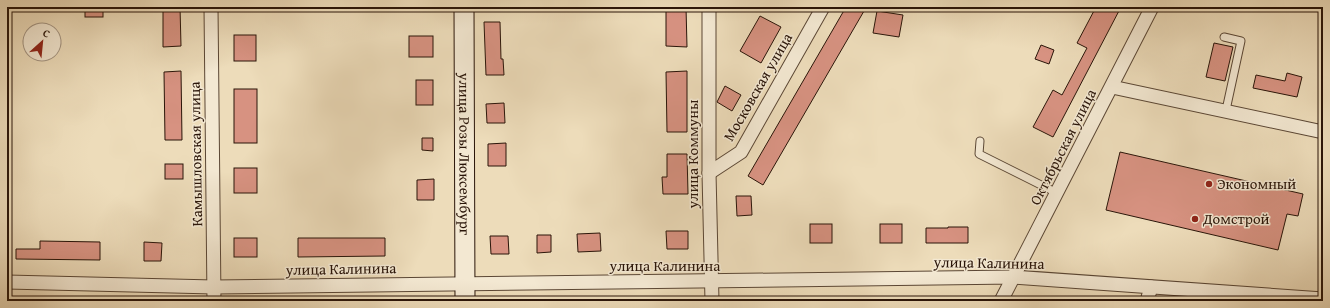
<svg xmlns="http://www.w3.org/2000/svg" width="1330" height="308" font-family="'Gentium Book Plus',serif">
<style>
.building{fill:#d79281;stroke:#2a1509}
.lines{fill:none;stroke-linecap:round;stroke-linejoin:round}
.lane-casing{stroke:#5b4735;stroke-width:9}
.street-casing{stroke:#5b4735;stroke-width:15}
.secondary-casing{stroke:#2a1509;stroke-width:21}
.lane{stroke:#f3e8d2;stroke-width:7}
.street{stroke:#f3e8d2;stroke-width:13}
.secondary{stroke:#f3e8d2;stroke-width:19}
.poi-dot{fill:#8f2418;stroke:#f3e8d2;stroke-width:1.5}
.labels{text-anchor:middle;stroke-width:3;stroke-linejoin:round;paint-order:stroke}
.street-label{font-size:15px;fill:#2a1509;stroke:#f3e8d2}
.poi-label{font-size:15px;fill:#2a1509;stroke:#f3e8d2;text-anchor:start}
</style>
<rect width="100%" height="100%" fill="#eddcba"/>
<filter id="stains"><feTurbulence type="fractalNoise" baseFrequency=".005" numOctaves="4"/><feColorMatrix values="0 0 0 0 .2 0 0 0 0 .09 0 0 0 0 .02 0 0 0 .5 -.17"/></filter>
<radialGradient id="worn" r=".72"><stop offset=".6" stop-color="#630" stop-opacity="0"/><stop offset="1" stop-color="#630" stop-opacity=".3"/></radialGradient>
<g class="building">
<rect x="85" y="7" width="18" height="10"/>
<polygon points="163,7 180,7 181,46 163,47"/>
<polygon points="666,7 686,7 687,47 666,46"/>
<polygon points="846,7 857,7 864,11 763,185 748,176"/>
<polygon points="1096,7 1121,7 1053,137 1033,127 1053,90 1062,95 1087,48 1077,43"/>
<polygon points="877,11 903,15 899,37 873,33"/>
<polygon points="760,16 781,27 761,63 740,51"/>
<polygon points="484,22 500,22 501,59 503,59 504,75 486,75"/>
<rect x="234" y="35" width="22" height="26"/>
<rect x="409" y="36" width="24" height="21"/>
<polygon points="1214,43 1233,47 1225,81 1206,77"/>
<polygon points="1041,45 1054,50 1049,64 1035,59"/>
<polygon points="181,71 182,140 165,140 164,72"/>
<polygon points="687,71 687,132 667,132 666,72"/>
<polygon points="1287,73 1302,77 1297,97 1253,88 1256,75 1285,81"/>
<rect x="416" y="80" width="17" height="25"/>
<polygon points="725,86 741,95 732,111 717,102"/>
<rect x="234" y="89" width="23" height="54"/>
<polygon points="504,103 505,123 487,123 486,104"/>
<polygon points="422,138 433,138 433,151 422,150"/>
<polygon points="506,143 506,166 488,166 488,144"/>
<polygon points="1120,152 1303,194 1298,216 1287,214 1278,250 1106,210"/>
<polygon points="667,154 687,154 688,194 663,194 662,177 667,177"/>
<rect x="165" y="164" width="18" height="15"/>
<rect x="234" y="168" width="23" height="25"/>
<polygon points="434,179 434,200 417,200 417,180"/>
<polygon points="736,196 751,196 752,215 737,216"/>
<rect x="810" y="224" width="22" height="19"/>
<rect x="880" y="224" width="22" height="19"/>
<polygon points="948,227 968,227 968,243 926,243 926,228 948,228"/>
<polygon points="666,231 688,231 688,249 667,249"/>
<polygon points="600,233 601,251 578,252 577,234"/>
<polygon points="537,235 551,235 551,252 537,253"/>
<polygon points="490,236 508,236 509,254 491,254"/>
<rect x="234" y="238" width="23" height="19"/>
<polygon points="298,238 385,238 385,256 298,257"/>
<polygon points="40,241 100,242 100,260 16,259 16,249 40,249"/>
<polygon points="144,242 162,243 161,261 144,261"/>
</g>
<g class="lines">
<defs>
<g id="lane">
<polyline points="1224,37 1241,41 1226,110"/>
<polyline points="980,141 979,154 1057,193"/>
</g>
<g id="street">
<polyline points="211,7 214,301"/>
<polyline points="709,7 709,173 712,301"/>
<polyline points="1112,87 1323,132"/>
<polyline points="709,173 741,152 823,7"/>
<polyline points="7,282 214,287 1014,277 1323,299"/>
<polyline points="1001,301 1152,7"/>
<polyline points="1147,301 1151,287"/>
</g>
<g id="secondary">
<path id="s1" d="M 464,7 L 465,301"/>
</g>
</defs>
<use href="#lane" class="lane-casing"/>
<use href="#street" class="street-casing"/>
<use href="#secondary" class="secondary-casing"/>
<use href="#lane" class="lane"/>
<use href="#street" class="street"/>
<use href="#secondary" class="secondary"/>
</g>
<g class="poi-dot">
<circle cx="1209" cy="184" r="4"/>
<circle cx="1195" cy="219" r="4"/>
</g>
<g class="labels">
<g class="street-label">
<text transform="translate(758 87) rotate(-60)" y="5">Московская улица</text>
<text transform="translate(1063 147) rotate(-63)" y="5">Октябрьская улица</text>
<text transform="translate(196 154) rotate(-91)" y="5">Камышловская улица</text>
<text dy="5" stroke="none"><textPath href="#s1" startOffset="147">улица Розы Люксембург</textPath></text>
<text transform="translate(693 154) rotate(-90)" y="5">улица Коммуны</text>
<text transform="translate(989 263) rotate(1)" y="5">улица Калинина</text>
<text x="665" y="271">улица Калинина</text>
<text transform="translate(341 269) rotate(-1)" y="5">улица Калинина</text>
</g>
<g class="poi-label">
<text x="1217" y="189">Экономный</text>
<text x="1203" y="224">Домстрой</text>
</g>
</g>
<rect width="1330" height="308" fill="none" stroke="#eddcba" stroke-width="24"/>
<rect x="8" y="8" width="1314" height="292" fill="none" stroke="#2a1509" stroke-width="2"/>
<rect x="12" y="12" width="1306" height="284" fill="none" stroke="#2a1509"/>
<g transform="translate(42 42) rotate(27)"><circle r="19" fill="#f3e8d2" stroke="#a39482"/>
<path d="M0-3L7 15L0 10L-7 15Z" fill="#8f2418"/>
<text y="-6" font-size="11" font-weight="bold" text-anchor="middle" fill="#2a1509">С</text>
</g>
<rect width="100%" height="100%" filter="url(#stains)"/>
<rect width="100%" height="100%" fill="url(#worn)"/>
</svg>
